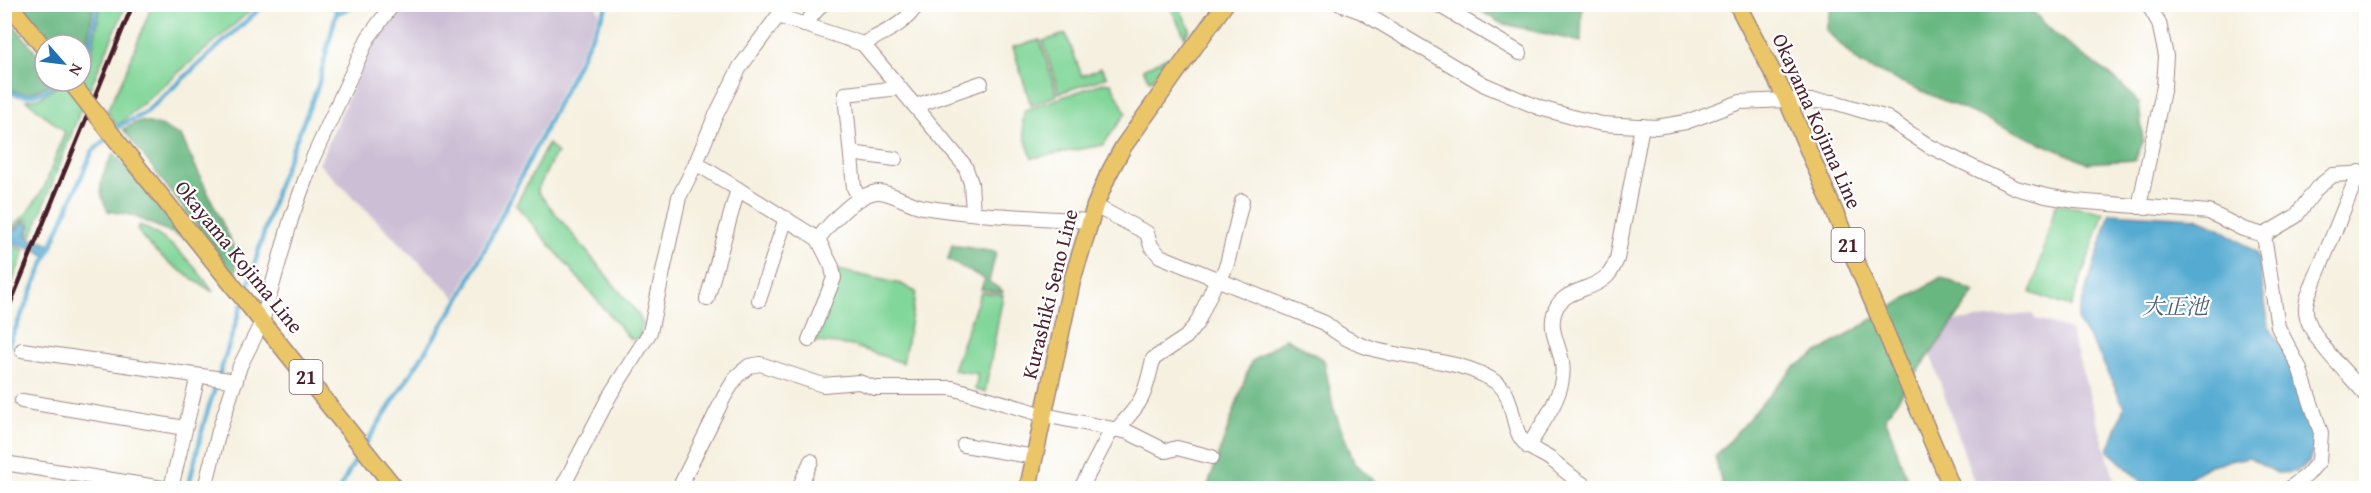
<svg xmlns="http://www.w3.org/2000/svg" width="2371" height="493" font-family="'Gentium Book Plus','Noto Serif JP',serif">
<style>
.industrial{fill:#ccbed4}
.green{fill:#81d699;stroke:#667a62;stroke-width:1.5}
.forest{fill:#68b781;stroke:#596b56;stroke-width:1.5}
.water{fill:#55aad1;stroke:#50647e;stroke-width:1.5}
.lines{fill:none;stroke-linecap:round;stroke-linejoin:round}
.stream{stroke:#55aad1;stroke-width:4.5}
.minor-casing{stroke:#a08885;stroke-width:16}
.major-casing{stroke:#a08885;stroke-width:19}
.minor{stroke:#fff;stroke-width:14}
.major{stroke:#eac669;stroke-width:16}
.rail{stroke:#4a1f2b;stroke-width:4.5}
.major-bridge-casing{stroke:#a08885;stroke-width:19;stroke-linecap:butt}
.major-bridge{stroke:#eac669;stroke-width:16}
.labels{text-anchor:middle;stroke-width:4.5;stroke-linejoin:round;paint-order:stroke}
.shield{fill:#fff;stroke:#80626b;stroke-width:1.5}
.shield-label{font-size:20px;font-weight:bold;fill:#4a1f2b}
.street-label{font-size:21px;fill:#4a1f2b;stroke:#fff}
.water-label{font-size:22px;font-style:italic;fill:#4f5e76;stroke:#fff}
</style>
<rect width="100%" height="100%" fill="#fff"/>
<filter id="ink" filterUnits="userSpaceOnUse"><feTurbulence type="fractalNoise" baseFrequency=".0167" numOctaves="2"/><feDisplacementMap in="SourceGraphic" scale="12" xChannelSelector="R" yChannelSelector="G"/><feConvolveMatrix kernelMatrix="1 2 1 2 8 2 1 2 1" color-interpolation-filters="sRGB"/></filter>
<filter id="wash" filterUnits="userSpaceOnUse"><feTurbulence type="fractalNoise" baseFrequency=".008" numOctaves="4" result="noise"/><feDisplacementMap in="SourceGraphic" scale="24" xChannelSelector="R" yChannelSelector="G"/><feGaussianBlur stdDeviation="1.35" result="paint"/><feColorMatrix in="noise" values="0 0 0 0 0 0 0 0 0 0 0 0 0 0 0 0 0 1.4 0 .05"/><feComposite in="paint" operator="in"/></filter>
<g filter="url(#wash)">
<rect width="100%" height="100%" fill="#f5f0df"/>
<g class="industrial">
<polygon points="595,4 600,13 456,298 319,164 369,49 391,15 402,5"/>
<polygon points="2032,314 2037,320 2070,330 2117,488 1976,488 1922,329 1954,321"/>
</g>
<g class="green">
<polygon points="101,5 126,5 79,114 32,236 28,234 31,225 27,218 13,230 11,228 27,213 44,188 65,132 26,100 39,98 66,81 81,81 81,71 91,57"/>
<polygon points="152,5 257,5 117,126 107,111 125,74"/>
<polygon points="1169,5 1178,5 1190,29 1185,37"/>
<polygon points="1066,34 1082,76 1101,68 1107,77 1059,93 1043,41"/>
<polygon points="1040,40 1057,95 1031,105 1013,47"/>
<polygon points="1169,56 1169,58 1150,81 1143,69"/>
<path d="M 1103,83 L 1111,83 L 1126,113 L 1103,145 L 1032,158 C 1027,142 1019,126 1025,110 Z"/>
<polygon points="548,144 558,154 554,156 537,191 638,314 643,324 638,339 630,339 516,205"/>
<polygon points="2056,204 2104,212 2071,307 2031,293"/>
<path d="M 140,225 C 172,241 193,262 213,292 C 187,275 153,256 137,229 Z"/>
<polygon points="5,243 25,250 5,300 4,243"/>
<polygon points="838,270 901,284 916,292 903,363 853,346 811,341"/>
<polygon points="981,292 1003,295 985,392 975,390 978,374 953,370"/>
</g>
<g class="forest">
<polygon points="19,5 94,5 86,48 81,58 81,45 53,45"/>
<polygon points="1472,5 1582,5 1581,42 1500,23"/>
<path d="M 1831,5 L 2028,5 C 2047,31 2075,50 2101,68 C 2115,77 2127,91 2139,103 L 2143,142 L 2135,160 L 2087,163 L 1860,64 L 1826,30 Z"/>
<path d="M 4,13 L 45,63 L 45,81 L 55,81 C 39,91 21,100 5,85 Z"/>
<polygon points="140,121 161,126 181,136 234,248 237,278 123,129"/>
<path d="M 114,153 L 186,239 L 131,215 L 108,211 C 95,187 101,175 114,153 Z"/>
<polygon points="952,245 996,252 989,282 1003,291 1002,293 981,289 985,279 948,260"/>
<polygon points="1941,277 1975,292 1885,417 1910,488 1723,488 1715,457 1793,368"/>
<polygon points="1286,338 1324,360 1333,407 1354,462 1382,488 1207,488 1251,362"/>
</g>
<g class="water">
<polygon points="2110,213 2196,218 2221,229 2257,253 2269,327 2296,371 2317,437 2309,462 2296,472 2277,473 2249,457 2210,465 2172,488 2142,488 2141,481 2108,451 2124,407 2100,356 2077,320"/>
<polygon points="26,221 29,226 26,235 38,243 41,240 54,245 48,257 36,250 9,242 10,239 5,238 5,231 7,230 13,232"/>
</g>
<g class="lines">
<g class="stream">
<polyline points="336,14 357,4"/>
<polyline points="81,62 89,49 98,4"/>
<path d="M 4,90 C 25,100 42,95 60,81"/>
<polyline points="114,131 121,125 144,114 265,4"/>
<polyline points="246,293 279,182 318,86 336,14 336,10 332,4"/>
<polyline points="4,355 92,152 108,137"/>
<polyline points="188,488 205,419 242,304"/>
<polyline points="340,488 357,457 461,296 608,4"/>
</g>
</g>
</g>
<g filter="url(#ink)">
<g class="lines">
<defs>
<g id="minor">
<polyline points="1340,4 1362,12 1485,85 1540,108 1576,118 1602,124 1656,127 1686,122 1740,102 1787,100 1834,102 1887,118 1929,146 2016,188 2046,196 2075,201 2209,212 2243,229 2264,235 2296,216 2317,188 2333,175 2366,173"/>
<polyline points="1437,4 1520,53"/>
<polyline points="778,16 863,44 965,166 971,183 973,213"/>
<polyline points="804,25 822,4"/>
<path d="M 863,44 C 882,33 906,25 917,4"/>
<polyline points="915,106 981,83"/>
<polyline points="851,153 895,159"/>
<path d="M 696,163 L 818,239 C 830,223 858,192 879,192 C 891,192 910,205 923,207 C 978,216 1034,217 1089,221"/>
<path d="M 2359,172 L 2308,296 C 2307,301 2305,306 2306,310 C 2306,336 2350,375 2366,395"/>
<polyline points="860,199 854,188 845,94 900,88"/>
<path d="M 1095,206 L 1147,233 L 1151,246 L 1160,256 L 1325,323 C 1375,369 1445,347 1497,383 C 1513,394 1511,421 1520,437 C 1528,450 1542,452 1553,461 C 1566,471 1575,481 1590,488"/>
<polyline points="2139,207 2164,86 2166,56 2159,23 2148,4"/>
<polyline points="2264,235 2278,327 2299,367 2321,433 2319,461 2307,475 2290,488"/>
<polyline points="1220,280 1227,264 1242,201"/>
<polyline points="707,299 738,189"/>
<polyline points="759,300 786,218"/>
<polyline points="809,340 834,278 832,267 818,239"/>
<polyline points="22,350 236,381"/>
<polyline points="22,401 185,428"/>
<path d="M 1116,430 C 1142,403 1145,396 1153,359 L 1186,337 L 1197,323 L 1217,279"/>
<polyline points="964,445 1035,457"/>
<path d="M 1528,447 C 1542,423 1567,393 1562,363 C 1560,346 1549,331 1554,314 C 1560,288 1593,292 1608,275 C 1612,271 1615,264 1617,259 L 1642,126"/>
<polyline points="4,463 163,488"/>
<polyline points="171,488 198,376"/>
<polyline points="205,488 219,431 240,366 262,322 291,219 313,158 368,38 393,4"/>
<polyline points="562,488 610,395 650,332 679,197 696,163 714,119 740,67 778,16"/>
<polyline points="679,488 724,397 737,376 749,366 760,364 823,385 859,382 875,388 952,388 1044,415 1128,432 1166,451 1177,448 1212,457"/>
<polyline points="799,488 811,461"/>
<polyline points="1081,488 1112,429"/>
</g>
<g id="major">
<polyline points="9,4 45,49"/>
<polyline points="1737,4 1787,100 1952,488"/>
<polyline points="129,156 395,488"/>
<polyline points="1028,488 1072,281 1095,206 1108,175 1123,147 1225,4"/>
</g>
</defs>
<use href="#minor" class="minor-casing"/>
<use href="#major" class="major-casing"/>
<use href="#minor" class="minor"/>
<use href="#major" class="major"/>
<polyline class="rail" points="4,319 133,4"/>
<defs>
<polyline id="major-bridge" points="70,81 129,156"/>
</defs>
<use href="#major-bridge" class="major-bridge-casing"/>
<use href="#major-bridge" class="major-bridge"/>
</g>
</g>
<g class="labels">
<g class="shield">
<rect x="1831.5" y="228" width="33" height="34" rx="4.5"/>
<rect x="289.5" y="360" width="33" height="34" rx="4.5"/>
</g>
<g class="shield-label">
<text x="1848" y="252">21</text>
<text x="306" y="384">21</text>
</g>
<g class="street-label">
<text transform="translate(1817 121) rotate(66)" y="7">Okayama Kojima Line</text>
<text transform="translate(239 257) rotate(51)" y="7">Okayama Kojima Line</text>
<text transform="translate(1050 294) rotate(-76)" y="7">Kurashiki Seno Line</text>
</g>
<g class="water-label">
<text x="2175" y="314">大正池</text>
</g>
</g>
<rect width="2371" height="493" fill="none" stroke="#fff" stroke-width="24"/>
<g transform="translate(63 63) rotate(118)"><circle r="28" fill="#ffffff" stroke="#b7a5aa" stroke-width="1.5"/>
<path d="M0-4.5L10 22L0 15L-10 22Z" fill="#1f6fb2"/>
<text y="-9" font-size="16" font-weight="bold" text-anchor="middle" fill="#4a1f2b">N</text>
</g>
</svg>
